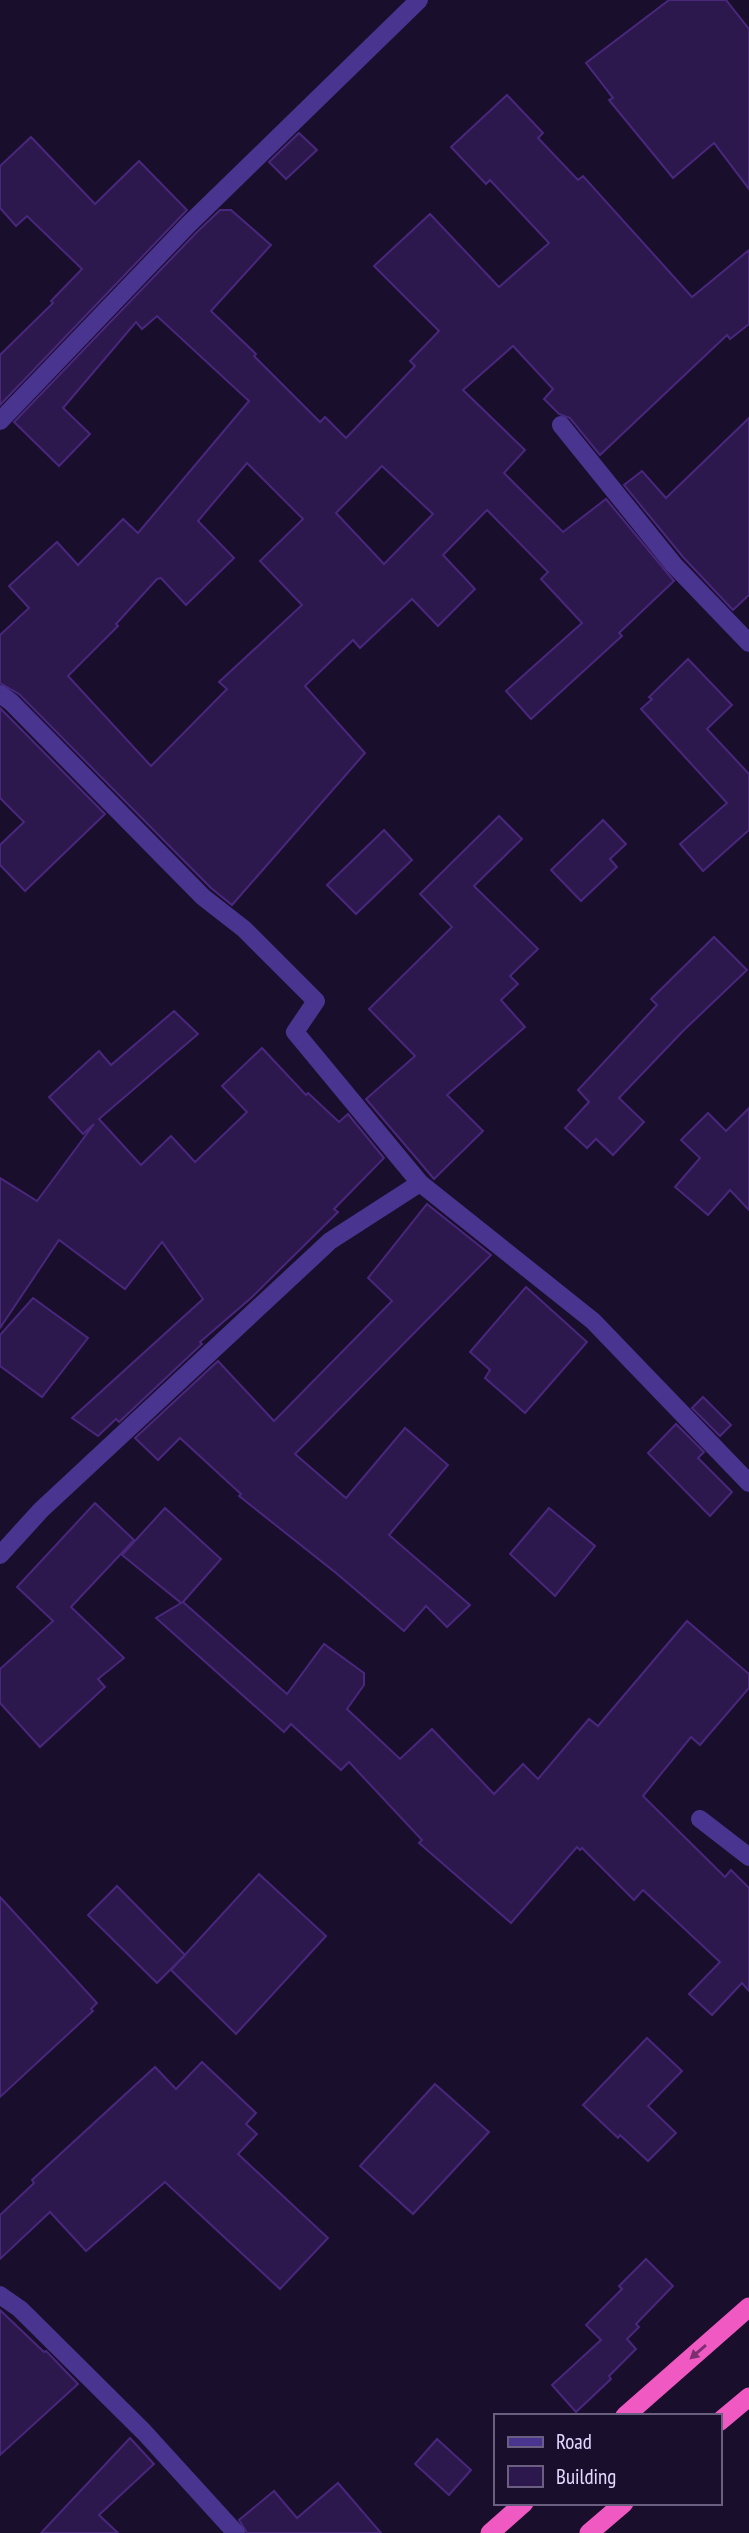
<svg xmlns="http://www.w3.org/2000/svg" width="749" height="2533" font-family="'PT Sans Narrow',sans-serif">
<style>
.building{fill:#2d184e;stroke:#49277d;stroke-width:2;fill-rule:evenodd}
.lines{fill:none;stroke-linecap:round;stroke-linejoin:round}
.minor{stroke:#49348f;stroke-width:18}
.trunk{stroke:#f059c2;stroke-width:19}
.oneway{fill:#7a306f}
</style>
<rect width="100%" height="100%" fill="#190e2b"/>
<g class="building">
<polygon points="669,0 726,0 749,29 749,189 714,143 673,178 609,100 613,98 586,63"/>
<path d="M 507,95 L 543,133 L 538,138 L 578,180 L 583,176 L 692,297 L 749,250 L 749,324 L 730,339 L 727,335 L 600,455 L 570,418 L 559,414 L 544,399 L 553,389 L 513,346 L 463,390 L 525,450 L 504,473 L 563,532 L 606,499 L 674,581 L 619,633 L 622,636 L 531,719 L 506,691 L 582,623 L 541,579 L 548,572 L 487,510 L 443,555 L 475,589 L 438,626 L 412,599 L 360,648 L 353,640 L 305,686 L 365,753 L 232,905 L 211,888 L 19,694 L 0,683 L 0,635 L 29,608 L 9,586 L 57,542 L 78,565 L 123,519 L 138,533 L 249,401 L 157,316 L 142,329 L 136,322 L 63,408 L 90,434 L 59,466 L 14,422 L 196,233 L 220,210 L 231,210 L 271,245 L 211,311 L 256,354 L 254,356 L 320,422 L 325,417 L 346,438 L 415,366 L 410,361 L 439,331 L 374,266 L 430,214 L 499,287 L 549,243 L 490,180 L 486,184 L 451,147 ZM 247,463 L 303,519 L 260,561 L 302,605 L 219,682 L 227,689 L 151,766 L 68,676 L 118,626 L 116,624 L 157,579 L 161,578 L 186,605 L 234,558 L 198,521 ZM 382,466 L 433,514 L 384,564 L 336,513 Z"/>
<polygon points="299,133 317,150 286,179 269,162"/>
<polygon points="31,137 95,204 139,161 187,210 0,405 0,355 53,303 51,301 82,269 27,216 16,226 0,208 0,166"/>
<polygon points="749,418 749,595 733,610 683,557 624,485 642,471 666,498"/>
<polygon points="688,659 732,705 707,729 749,774 749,830 703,871 680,844 727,803 641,709 652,699 649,697"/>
<polygon points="0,708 105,814 25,891 0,865 0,845 24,822 0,798"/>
<polygon points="499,816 522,839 474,886 538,949 510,976 518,984 501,1000 525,1027 447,1095 483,1131 434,1179 366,1099 415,1056 369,1009 452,927 420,894"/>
<polygon points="603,820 626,844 610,859 617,867 581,901 551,870"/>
<polygon points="384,830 412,860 356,914 327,885"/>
<polygon points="714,937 747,970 683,1031 619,1098 644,1122 613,1155 596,1139 587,1148 565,1128 589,1102 578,1090 657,1005 651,999"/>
<polygon points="174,1011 198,1034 99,1119 141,1165 171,1136 195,1162 247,1112 222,1086 262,1048 306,1095 308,1093 339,1122 348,1114 384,1158 334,1209 338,1212 251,1298 200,1342 202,1344 119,1422 116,1419 98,1436 72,1418 203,1299 162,1242 125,1289 59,1240 0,1328 0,1178 37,1201 94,1124 83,1134 49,1097 99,1051 111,1065"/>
<polygon points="749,1108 749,1210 730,1190 708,1215 675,1187 700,1158 681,1140 708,1113 726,1131"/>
<polygon points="427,1204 491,1255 295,1454 346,1498 405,1428 448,1465 389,1535 470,1605 447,1627 426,1606 404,1631 336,1573 239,1496 241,1494 180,1438 158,1460 135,1438 218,1361 274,1421 392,1301 368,1278"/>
<polygon points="526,1287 587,1342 525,1413 485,1378 490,1370 470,1352"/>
<polygon points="33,1298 88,1338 42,1397 0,1366 0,1335"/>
<polygon points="703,1397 731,1425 720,1436 692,1408"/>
<polygon points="676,1424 704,1452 698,1458 732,1492 710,1516 648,1453"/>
<polygon points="95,1503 134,1540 71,1607 124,1658 98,1679 105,1687 40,1747 0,1703 0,1669 53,1621 17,1587"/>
<polygon points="165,1508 221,1559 183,1602 287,1694 324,1644 364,1673 364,1685 347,1709 400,1759 432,1729 494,1794 523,1764 538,1779 589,1719 598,1726 687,1621 749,1674 749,1688 700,1745 691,1737 643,1796 725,1877 731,1870 749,1888 749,1991 742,1983 712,2015 689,1994 720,1962 643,1890 634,1900 582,1848 580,1850 577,1847 511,1923 419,1843 422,1840 349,1762 341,1770 291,1724 284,1732 156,1618 181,1603 122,1555"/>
<polygon points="549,1508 595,1546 555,1596 510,1554"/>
<polygon points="259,1874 326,1936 236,2034 171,1970"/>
<polygon points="117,1886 185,1955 157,1983 88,1915"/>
<polygon points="0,1897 97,2003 91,2009 93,2011 0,2097"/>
<polygon points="647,2038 682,2071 648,2106 676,2133 648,2161 620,2135 618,2138 583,2105"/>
<polygon points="202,2062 256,2113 246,2124 257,2134 238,2154 328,2238 280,2289 165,2182 86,2251 50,2212 0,2259 0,2215 34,2183 32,2180 155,2067 176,2089"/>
<polygon points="435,2084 489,2132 413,2214 360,2166"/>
<polygon points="646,2259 673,2286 636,2324 639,2327 627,2339 636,2349 609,2376 611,2379 576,2412 552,2385 601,2340 586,2325 622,2289 619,2286"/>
<polygon points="0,2310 44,2352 46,2351 78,2384 0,2455"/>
<polygon points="130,2438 154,2464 99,2515 118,2533 41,2533"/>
<polygon points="437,2439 471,2470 449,2495 415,2464"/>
<polygon points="338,2483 381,2533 247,2533 239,2520 274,2491 297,2518"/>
</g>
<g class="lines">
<g class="minor">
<polyline points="0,421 188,225 419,0"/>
<polyline points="561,425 674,565 749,643"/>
<polyline points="0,694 11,702 203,897 244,929 316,1001 295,1032 420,1183 593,1321 749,1483"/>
<polyline points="0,1555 41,1510 330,1241 420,1183"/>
<polyline points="700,1819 749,1857"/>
<polyline points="0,2295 20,2309 144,2432 236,2533"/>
</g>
<g class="trunk">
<polyline points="625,2416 749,2307"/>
<polyline points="719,2422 749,2397"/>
<polyline points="490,2533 524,2503"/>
<polyline points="589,2533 624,2503"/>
</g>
</g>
<defs><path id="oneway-solid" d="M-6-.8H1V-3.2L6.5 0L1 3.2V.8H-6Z" transform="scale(1.75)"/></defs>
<use class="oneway" href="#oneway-solid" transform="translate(698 2352) rotate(139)"/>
<rect x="494" y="2414" width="228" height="91" fill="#190e2b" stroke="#6a5f80" stroke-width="2"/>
<rect x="508" y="2437" width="35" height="10" fill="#49348f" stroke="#6a5f80" stroke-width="2"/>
<text x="556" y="2449" font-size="21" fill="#e4d8ff">Road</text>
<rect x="508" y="2466" width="35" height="21" fill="#2d184e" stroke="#6a5f80" stroke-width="2"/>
<text x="556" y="2484" font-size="21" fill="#e4d8ff">Building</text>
</svg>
